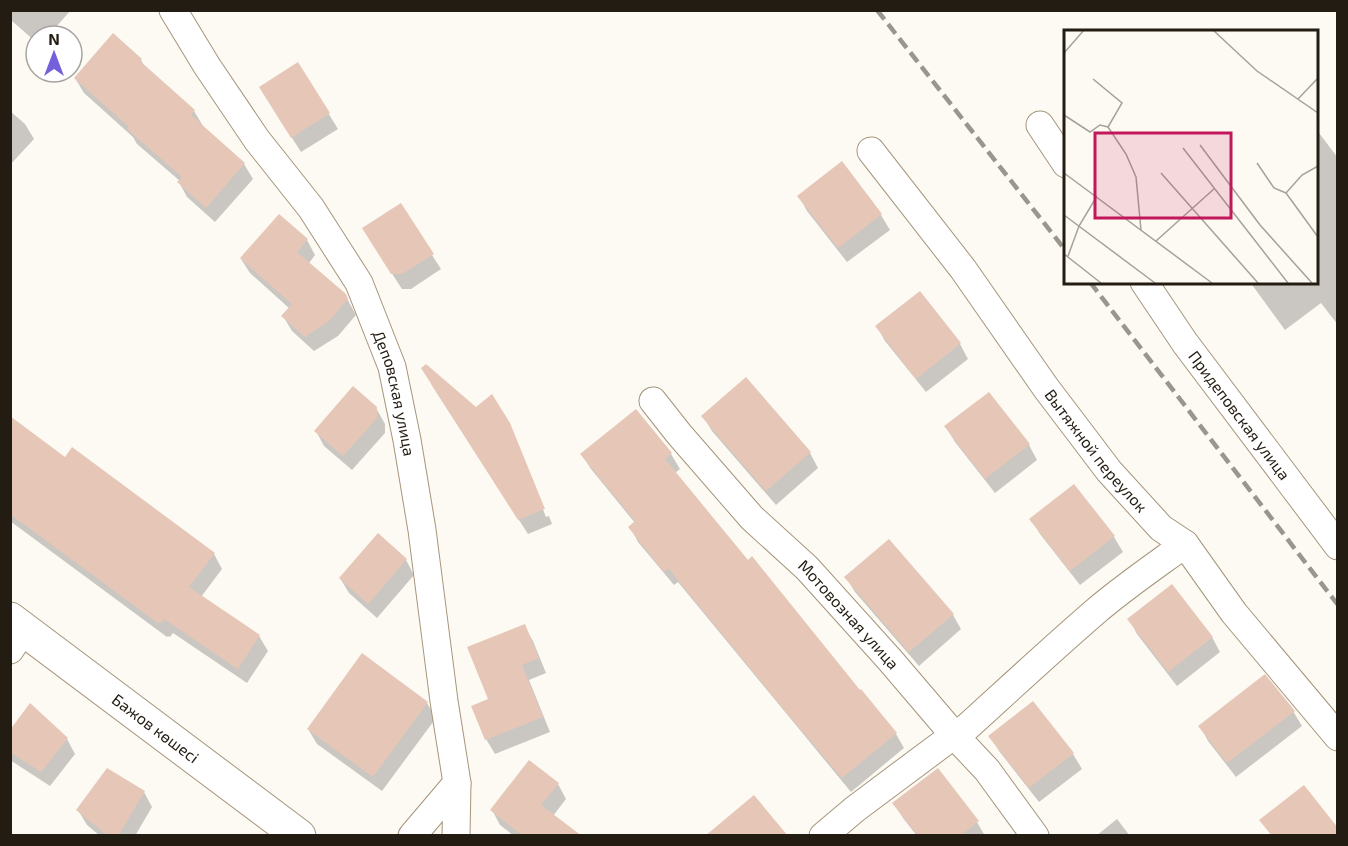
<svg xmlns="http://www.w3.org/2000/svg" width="1348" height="846" font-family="'Exo 2',sans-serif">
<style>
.shadow{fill:#0003}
.building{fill:#e6c7b7}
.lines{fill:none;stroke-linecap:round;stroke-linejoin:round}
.street-casing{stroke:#a6957b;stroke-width:29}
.primary-casing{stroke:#a6957b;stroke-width:35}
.street{stroke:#fff;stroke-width:27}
.primary{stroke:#fff;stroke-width:33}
.rail{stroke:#9a958d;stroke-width:4.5;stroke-dasharray:12 6;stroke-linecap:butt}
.labels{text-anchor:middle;stroke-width:4.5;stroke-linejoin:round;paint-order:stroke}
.street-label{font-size:16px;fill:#231c12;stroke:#fff}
.inset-road{fill:none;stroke:#a6a199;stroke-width:1.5}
.view{fill:#c2185b;fill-opacity:0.15;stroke:#c2185b;stroke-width:3}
.inset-edge{fill:none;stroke:#231c12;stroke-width:3}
</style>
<rect width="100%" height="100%" fill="#fdf9f3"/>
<g class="shadow">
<polygon points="10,10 71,10 48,36 36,36 36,42 12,21 10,18"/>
<polygon points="113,35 141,60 145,67 194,111 203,126 202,127 244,164 253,179 215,222 187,197 179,182 180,181 137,144 133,137 84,93 75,78"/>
<polygon points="298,64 338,129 301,152 269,102"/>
<polygon points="10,111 25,124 34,139 10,165"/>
<polygon points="1316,129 1338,158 1338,325 1321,303 1285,330 1250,282 1316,282"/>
<polygon points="841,163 881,215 890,230 847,262 807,211 799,196"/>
<polygon points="279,216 307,240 315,255 309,263 345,295 356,315 338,336 314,351 292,331 283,316 290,309 250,273 241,259"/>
<polygon points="372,243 432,255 441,269 411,289 402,289"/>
<polygon points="920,293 960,344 968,359 926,392 885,341 877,326"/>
<polygon points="431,384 476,409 509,424 546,517 549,516 552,524 528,534"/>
<polygon points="989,394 1029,445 1037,460 995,493 955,442 946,427"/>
<polygon points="376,408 385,424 385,433 352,470 324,446 316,431"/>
<polygon points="636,411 671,454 680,469 675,473 748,562 896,734 904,748 851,792 678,582 674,585 638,542 630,527 635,523 591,469 582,455"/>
<polygon points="703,416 810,453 818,468 776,505 712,431"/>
<polygon points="10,418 65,459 214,554 222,569 201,597 259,636 268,651 247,683 173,633 170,637 168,636 167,637 10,521"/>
<polygon points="1074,486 1114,537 1123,552 1080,585 1040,534 1031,519"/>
<polygon points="406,560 414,575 377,618 349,593 340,578"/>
<polygon points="846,577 953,615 961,629 919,666 855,592"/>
<polygon points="1129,619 1212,637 1220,652 1177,686 1137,634"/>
<polygon points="524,626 533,641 546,673 529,680 550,732 495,754 486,739"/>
<polygon points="427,703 436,718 382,791 317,744 308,729"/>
<polygon points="1033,703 1073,754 1082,769 1039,802 999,751 990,736"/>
<polygon points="1293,711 1302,726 1236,777 1208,741 1200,726"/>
<polygon points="10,732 67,739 75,754 50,786 10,760"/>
<polygon points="558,784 566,799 553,816 579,836 514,836 500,825 492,810"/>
<polygon points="144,792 152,807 135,836 100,836 87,825 78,810"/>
<polygon points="894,803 977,822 985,836 917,836 903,818"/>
<polygon points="1117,819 1130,836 1096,836"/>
</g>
<g class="building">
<polygon points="113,33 142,59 140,61 195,110 191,115 245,163 206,208 177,182 182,177 127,129 129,127 74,78"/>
<polygon points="298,62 330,113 291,138 259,87"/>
<polygon points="842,161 882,214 838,248 797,196"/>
<polygon points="401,203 434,254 402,274 391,274 362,228"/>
<polygon points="279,214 308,239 297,252 346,294 348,299 329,321 305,337 281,316 292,304 240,258"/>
<polygon points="920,291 961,343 916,379 875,326"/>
<polygon points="426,364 476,407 492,394 510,423 545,509 518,520 421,368"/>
<polygon points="746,377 811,452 766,491 701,416"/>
<polygon points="353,386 377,407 377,418 343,456 314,431"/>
<polygon points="989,392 1030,444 985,479 944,426"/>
<polygon points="636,409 672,453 665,459 748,560 752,556 860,690 861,689 897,733 842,778 790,717 668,568 664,572 628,527 635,521 580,454"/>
<polygon points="10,416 65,457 72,447 215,553 189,587 260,635 238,669 164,619 161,623 159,622 158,623 10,514"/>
<polygon points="1074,484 1115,536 1070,571 1029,519"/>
<polygon points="378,533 407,559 368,604 339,578"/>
<polygon points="889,539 954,614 909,652 844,577"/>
<polygon points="1172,584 1213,637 1168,672 1127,619"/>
<polygon points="525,624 539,658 522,665 543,717 485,740 471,706 488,699 467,647"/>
<polygon points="362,653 428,702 373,777 307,729"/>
<polygon points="1265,674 1295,711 1227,763 1198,726"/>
<polygon points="1033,701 1074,753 1029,788 988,736"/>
<polygon points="30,703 68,738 41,772 10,752 10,730"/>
<polygon points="529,760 559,783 541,805 582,836 523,836 490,810"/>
<polygon points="107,768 145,791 118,836 108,836 76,810"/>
<polygon points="938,768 979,821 960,836 918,836 892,803"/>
<polygon points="1304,785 1338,828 1338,836 1272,836 1259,820"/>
<polygon points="754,795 788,836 705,836"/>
</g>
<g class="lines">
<defs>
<g id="street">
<path id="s1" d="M 173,10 L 207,66 L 257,140 L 311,208 L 359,283 L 392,367 L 407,440 L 422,530 L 444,701 L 457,783 L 456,836"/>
<polyline points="1040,125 1066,164"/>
<path id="s2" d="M 871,151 L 963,269 L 1046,388 L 1109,471 L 1161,528 L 1185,544 L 1234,613 L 1338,737"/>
<path id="s3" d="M 1144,282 L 1185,343 L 1338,546"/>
<path id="s4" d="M 653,401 L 679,434 L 752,518 L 807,568 L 890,660 L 954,735 L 987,770 L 1035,836"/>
<polyline points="10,650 24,629"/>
<polyline points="412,836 457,783"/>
<path d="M 823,836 L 855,809 L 954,735 L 966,728 C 1009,689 1052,649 1096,611 C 1124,587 1155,566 1185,544"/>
</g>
<g id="primary">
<path id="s5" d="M 10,619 L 299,836"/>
</g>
</defs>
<use href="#street" class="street-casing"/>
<use href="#primary" class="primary-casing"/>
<use href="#street" class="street"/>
<use href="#primary" class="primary"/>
<g class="rail">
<polyline points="877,10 1066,251"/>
<polyline points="1090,282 1338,605"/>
</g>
</g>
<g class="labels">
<g class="street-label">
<text dy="6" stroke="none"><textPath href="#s1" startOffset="447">Деповская улица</textPath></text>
<text dy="6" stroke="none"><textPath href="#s3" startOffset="164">Придеповская улица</textPath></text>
<text dy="6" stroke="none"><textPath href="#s2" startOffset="375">Вытяжной переулок</textPath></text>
<text dy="6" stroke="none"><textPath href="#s4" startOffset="290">Мотовозная улица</textPath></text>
<text dy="6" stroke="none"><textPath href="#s5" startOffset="182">Бажов көшесі</textPath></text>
</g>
</g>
<g transform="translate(1064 30)">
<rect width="254" height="254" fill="#fdf9f3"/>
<path class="inset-road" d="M 149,0 L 193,41 L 254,83M 0,23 L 20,0M 29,49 L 58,73 L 44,97M 234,69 L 254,48M 0,85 L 26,102 L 36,95 L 44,97 L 62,124 L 72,147 L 77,200M 136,115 L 196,195 L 248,253M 119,118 L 224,253M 193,133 L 210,158 L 222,163M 254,136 L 238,145 L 222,163 L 254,207M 0,143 L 148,253M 97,143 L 194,253M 0,185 L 91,253M 92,211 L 151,158M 0,224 L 37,253M 4,226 L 15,196 L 33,166"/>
<path class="view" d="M 31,103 L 167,103 L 167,188 L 31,188 Z"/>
<rect width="254" height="254" class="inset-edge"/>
</g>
<rect width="1348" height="846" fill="none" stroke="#231c12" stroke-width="24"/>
<g transform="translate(54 54)"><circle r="28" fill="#ffffff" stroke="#a7a4a0" stroke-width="1.5"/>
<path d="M0-4.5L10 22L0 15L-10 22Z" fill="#7460da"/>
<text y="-9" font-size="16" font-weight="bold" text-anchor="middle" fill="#231c12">N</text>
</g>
</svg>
